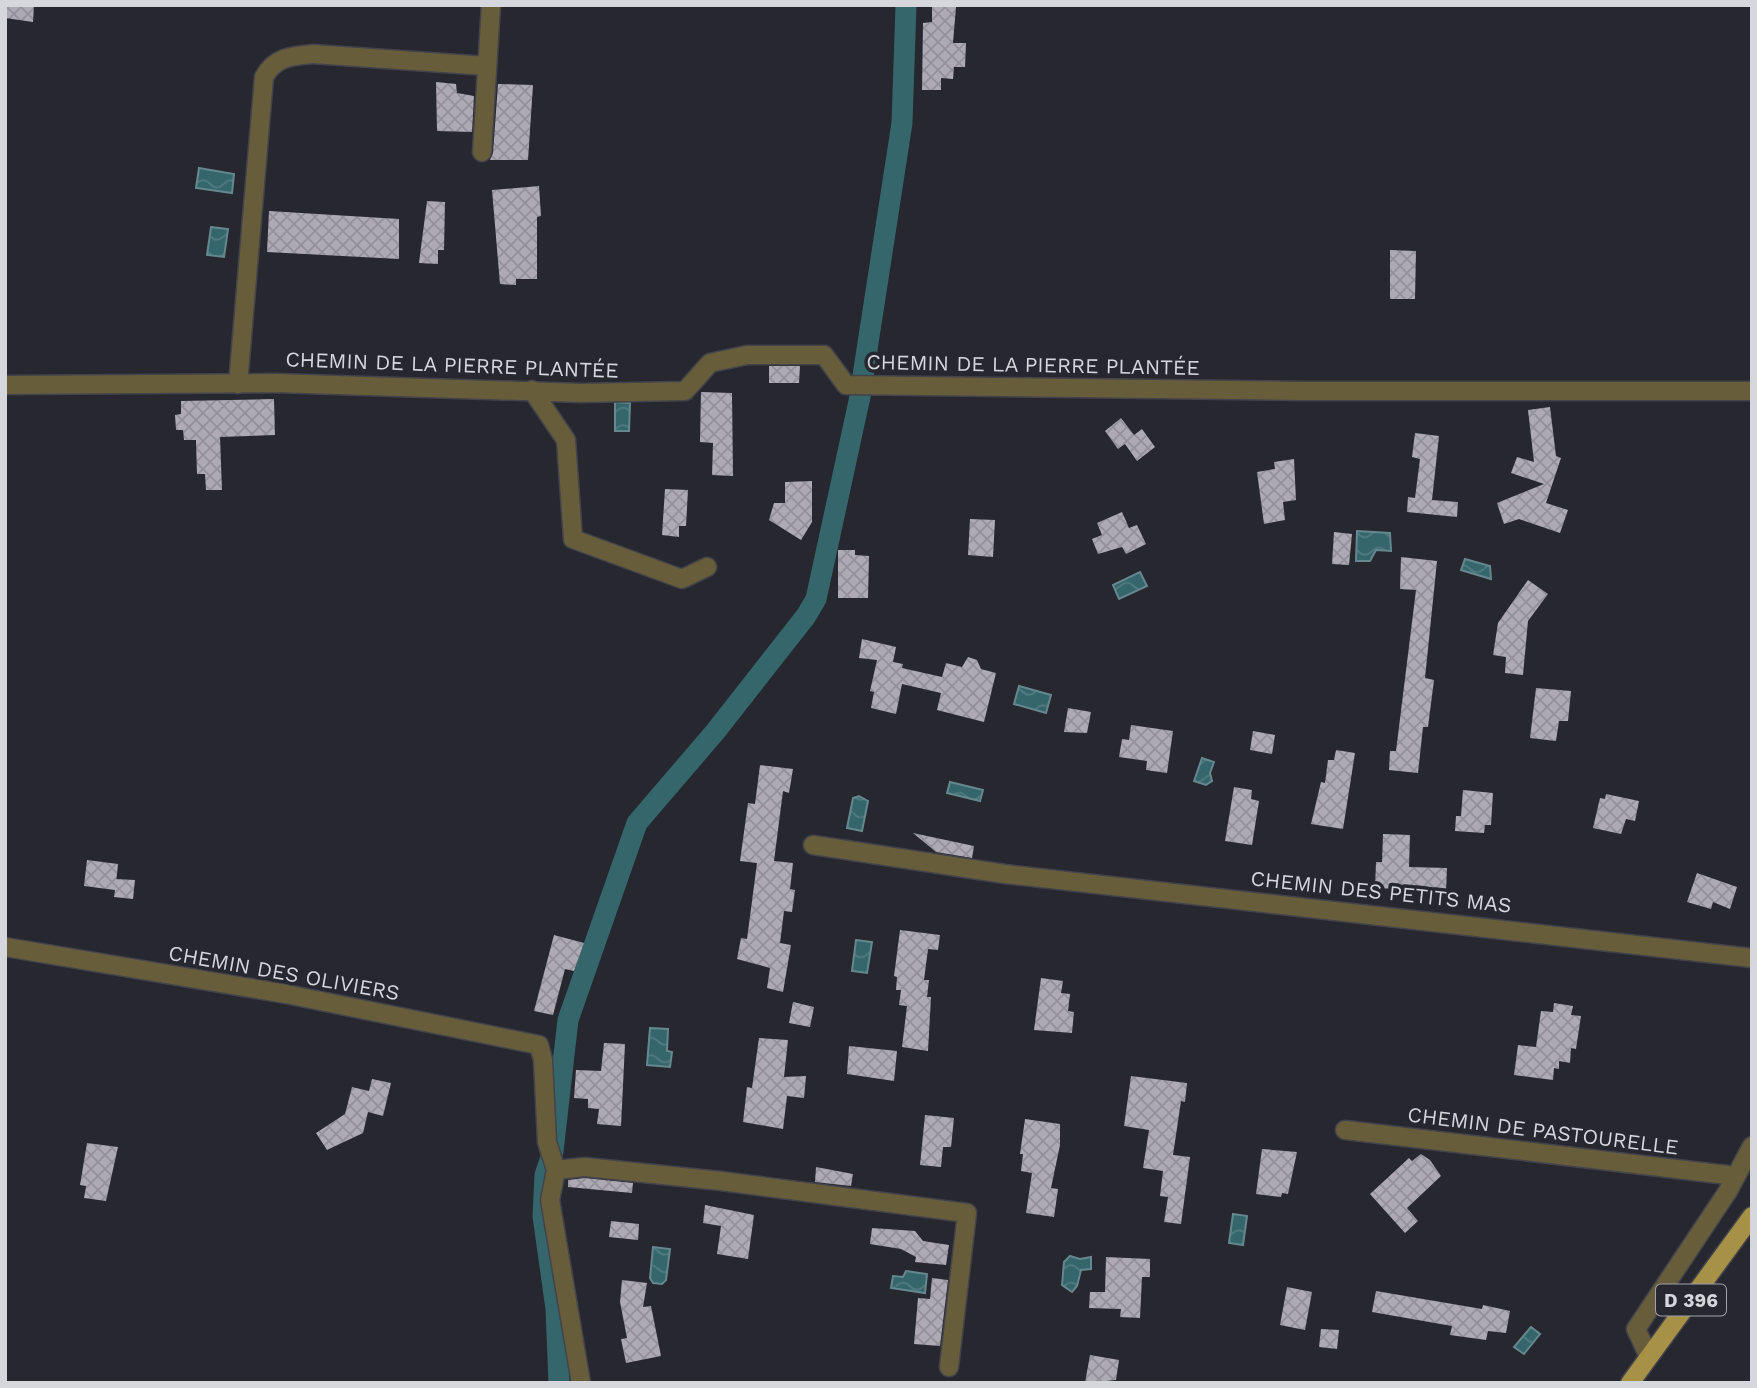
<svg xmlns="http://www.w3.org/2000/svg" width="1757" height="1388" font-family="'Work Sans',sans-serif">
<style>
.water{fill:url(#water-waves);stroke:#65888e;stroke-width:2}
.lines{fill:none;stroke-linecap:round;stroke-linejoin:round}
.canal{stroke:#34666c;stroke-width:21}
.building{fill:url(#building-cross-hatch)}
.minor-casing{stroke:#42434b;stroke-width:21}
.major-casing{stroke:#42434b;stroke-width:21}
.minor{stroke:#675d3b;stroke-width:18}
.major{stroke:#a69147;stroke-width:18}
.labels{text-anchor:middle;stroke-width:7;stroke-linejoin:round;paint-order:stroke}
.shield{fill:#26272f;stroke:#a1a2a8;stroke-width:2}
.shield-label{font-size:19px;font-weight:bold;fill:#d6d7dc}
.street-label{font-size:21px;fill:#d6d7dc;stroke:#26272f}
</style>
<defs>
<pattern id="water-waves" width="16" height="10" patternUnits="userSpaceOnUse" patternTransform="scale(1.75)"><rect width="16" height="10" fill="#34666c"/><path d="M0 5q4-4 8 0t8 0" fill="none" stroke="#517b80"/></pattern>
<pattern id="building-cross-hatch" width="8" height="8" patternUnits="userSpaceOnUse" patternTransform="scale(1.75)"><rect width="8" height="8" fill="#adaab4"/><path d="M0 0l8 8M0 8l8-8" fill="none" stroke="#929098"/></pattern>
</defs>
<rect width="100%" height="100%" fill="#26272f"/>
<g class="water">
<polygon points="199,168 234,174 232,193 196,188"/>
<polygon points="211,227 228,229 224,257 207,255"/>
<polygon points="615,402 630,403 629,431 615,431"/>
<polygon points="1357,531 1390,533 1391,551 1376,550 1370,561 1356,561"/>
<polygon points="1465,559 1490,566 1491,579 1461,570"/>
<polygon points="1140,572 1147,586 1119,599 1113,585"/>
<polygon points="1019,686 1051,695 1046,713 1014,704"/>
<polygon points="1202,758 1214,762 1210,773 1212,781 1206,785 1194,781"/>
<polygon points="950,782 983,790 980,801 947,793"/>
<polygon points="859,796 868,801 862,831 847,828 853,798"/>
<polygon points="856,940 872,942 867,973 852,971"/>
<polygon points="650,1028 668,1029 667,1051 672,1052 670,1067 647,1065"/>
<polygon points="1233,1214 1247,1216 1243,1245 1229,1243"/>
<polygon points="653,1247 670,1249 666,1280 662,1284 653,1283 650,1278"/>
<polygon points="1070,1256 1080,1259 1091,1257 1091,1269 1081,1270 1077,1286 1072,1292 1062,1285 1064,1262"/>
<polygon points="906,1271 927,1274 925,1293 891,1288 893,1276 903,1277"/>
<polygon points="1531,1327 1540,1334 1524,1354 1514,1347"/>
</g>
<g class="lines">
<g class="canal">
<polyline points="862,382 902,123 906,5"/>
<polyline points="559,1383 556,1309 543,1216 545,1175 553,1151 568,1020 637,823 715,732 806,616 816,599 861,392"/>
</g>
</g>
<g class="building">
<polygon points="5,5 34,5 33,22 5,18"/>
<polygon points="932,7 956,7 953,43 966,43 965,67 954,67 953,79 941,78 941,90 922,90 923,23 932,22"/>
<polygon points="436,82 456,84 457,93 474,96 472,132 437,131"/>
<polygon points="498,84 533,85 528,160 490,160 493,153"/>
<polygon points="539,186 541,216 537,217 537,279 516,279 516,285 500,284 492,190"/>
<polygon points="427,201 445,202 444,250 438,250 438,264 419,263"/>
<polygon points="269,211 399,219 399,259 267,252"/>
<polygon points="1390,250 1416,251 1415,299 1390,299"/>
<polygon points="769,366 800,366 799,383 769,383"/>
<polygon points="701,392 732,393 733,476 712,475 713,443 700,442"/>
<polygon points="274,399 275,435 220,437 222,490 206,490 205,474 197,474 196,440 184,440 183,430 176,430 175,415 181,414 181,401"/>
<polygon points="1550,407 1556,456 1561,458 1546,503 1568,510 1560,533 1519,519 1504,524 1497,503 1544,484 1511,473 1517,457 1534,462 1528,410"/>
<polygon points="1121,418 1134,435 1142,429 1155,447 1137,461 1125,444 1118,449 1105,431"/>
<polygon points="1415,433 1439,436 1432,500 1458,502 1457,517 1407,512 1408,497 1415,498 1420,459 1412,457"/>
<polygon points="1294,459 1296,500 1283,502 1285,520 1264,524 1257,472 1275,469 1274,462"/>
<polygon points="812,481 812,522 801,540 769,520 774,503 785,503 785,482"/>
<polygon points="665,489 688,490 686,526 679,526 679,537 662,535"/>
<polygon points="1122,512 1129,528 1137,525 1146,544 1126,554 1122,547 1098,554 1092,539 1102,535 1097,523"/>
<polygon points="970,519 995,520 993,557 968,555"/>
<polygon points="1334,532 1352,534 1349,565 1332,564"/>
<polygon points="838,550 855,550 855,555 869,556 868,598 838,598"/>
<polygon points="1401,557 1437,561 1425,678 1434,680 1428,727 1423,727 1418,773 1389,770 1390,751 1396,751 1416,590 1400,589"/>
<polygon points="1528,580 1548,594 1528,621 1523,675 1505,673 1506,657 1493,655 1498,623"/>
<polygon points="862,639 896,647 893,662 903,664 902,668 942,677 946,663 962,667 968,657 977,660 981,669 996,673 984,722 937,710 941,693 902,684 896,714 871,708 874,692 870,691 877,660 859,658"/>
<polygon points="1536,688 1571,691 1568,721 1559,721 1556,741 1530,738"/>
<polygon points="1068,708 1091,712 1087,733 1064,732"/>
<polygon points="1131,725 1173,731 1167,773 1146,770 1147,761 1119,757 1122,739 1129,740"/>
<polygon points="1253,731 1275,735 1272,754 1250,750"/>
<polygon points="1336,750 1355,753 1343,829 1311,824 1321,782 1325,783 1328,760 1334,760"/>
<polygon points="760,765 793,769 789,793 783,791 774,861 793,863 790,889 795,890 792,912 784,911 780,943 791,945 783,992 767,988 770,968 737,959 741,938 747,939 757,863 740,861 748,803 755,804"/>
<polygon points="1234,787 1252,790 1251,799 1259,801 1252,845 1225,841"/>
<polygon points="1463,790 1493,793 1491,825 1485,825 1484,833 1455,831 1456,816 1461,816"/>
<polygon points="1606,794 1639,801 1635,821 1626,819 1621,834 1593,828 1600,798 1605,799"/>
<polygon points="913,833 974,846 972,858 936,852"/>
<polygon points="1383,834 1410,835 1409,867 1447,868 1446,891 1375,888 1376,862 1382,862"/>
<polygon points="87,860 118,864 116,884 116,879 135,880 133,899 114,897 115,890 84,886"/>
<polygon points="1697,873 1737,887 1730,909 1713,902 1711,909 1687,902"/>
<polygon points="900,930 940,935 938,950 928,949 924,980 929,980 927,997 931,997 928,1051 902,1047 907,1006 899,1005 901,990 896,990 897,977 894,976"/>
<polygon points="554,935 584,943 574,971 565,969 553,1015 534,1011"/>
<polygon points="1041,978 1063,981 1061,993 1070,994 1068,1011 1074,1012 1072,1033 1034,1030"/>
<polygon points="793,1002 814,1007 810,1027 789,1023"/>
<polygon points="1554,1003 1573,1006 1571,1015 1581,1016 1576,1049 1571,1048 1570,1063 1559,1061 1559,1069 1554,1068 1553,1080 1514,1075 1518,1045 1536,1047 1541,1011 1553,1012"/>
<polygon points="759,1038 788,1040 784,1077 806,1076 804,1098 787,1096 783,1129 743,1122 747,1087 752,1088"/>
<polygon points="604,1043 625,1044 621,1126 597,1124 599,1109 588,1108 588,1099 574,1098 576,1070 601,1071"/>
<polygon points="849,1046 897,1051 894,1081 847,1074"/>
<polygon points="1131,1076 1187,1083 1185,1102 1181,1101 1173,1155 1190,1157 1181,1224 1164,1222 1168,1197 1160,1196 1163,1171 1143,1168 1149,1130 1124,1126"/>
<polygon points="372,1079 391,1083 383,1116 368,1112 363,1133 327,1150 316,1133 345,1114 352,1087 369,1091"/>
<polygon points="925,1115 954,1118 951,1147 943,1147 941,1167 920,1165"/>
<polygon points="1025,1119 1060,1124 1060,1145 1051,1188 1058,1189 1054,1217 1026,1213 1032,1173 1021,1171 1023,1154 1020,1154"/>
<polygon points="87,1143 118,1147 106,1201 84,1198 86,1186 80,1185"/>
<polygon points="1262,1149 1297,1152 1288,1194 1282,1193 1281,1197 1256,1194"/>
<polygon points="1421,1154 1430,1160 1441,1176 1407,1208 1418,1221 1405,1233 1370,1194 1409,1158 1412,1161"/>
<polygon points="816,1167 853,1174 851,1186 815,1182"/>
<polygon points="585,1178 633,1183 632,1193 568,1187 568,1180"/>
<polygon points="705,1205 754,1215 748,1259 717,1254 721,1226 703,1223"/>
<polygon points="611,1221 639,1224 638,1240 609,1237"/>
<polygon points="872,1228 915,1231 923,1241 949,1245 946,1265 915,1262 916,1257 901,1249 870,1244"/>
<polygon points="1106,1257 1150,1259 1150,1277 1142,1277 1140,1318 1120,1317 1121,1309 1089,1308 1090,1292 1105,1292"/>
<polygon points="932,1278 948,1280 940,1346 914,1344 918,1298 930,1299"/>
<polygon points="622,1280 647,1283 643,1307 651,1306 661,1356 626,1363 621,1339 627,1338 620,1302"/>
<polygon points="1287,1287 1312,1292 1305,1330 1280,1325"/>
<polygon points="1376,1291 1482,1309 1483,1305 1510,1311 1506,1333 1488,1331 1486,1340 1450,1335 1452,1326 1372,1312"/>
<polygon points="1321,1329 1339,1330 1337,1349 1319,1347"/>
<polygon points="1090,1355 1119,1360 1116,1380 1085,1383"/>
</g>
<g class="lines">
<defs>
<g id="minor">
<polyline points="482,152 491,5"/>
<path d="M 238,384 L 264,77 C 275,57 291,56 313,54 L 487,66"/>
<polyline points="5,385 276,383 581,393 685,391 710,363 747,355 824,355 846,385 1302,391 1752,391"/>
<polyline points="532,390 566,440 573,539 682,579 707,567"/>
<polyline points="813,845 1005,874 1752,958"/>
<polyline points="5,947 286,994 539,1045 543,1060 547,1142 556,1170 550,1200 581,1383"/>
<polyline points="1345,1130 1736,1176"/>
<polyline points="556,1170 585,1167 721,1181 967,1213 949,1367"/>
<polyline points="1649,1357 1636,1329 1728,1191 1752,1146"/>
</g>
<polyline id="major" points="1630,1383 1752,1216"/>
</defs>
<use href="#minor" class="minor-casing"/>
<use href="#major" class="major-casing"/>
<use href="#minor" class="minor"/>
<use href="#major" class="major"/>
</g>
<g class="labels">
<rect class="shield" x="1656" y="1284.5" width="70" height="31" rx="5"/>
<g class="shield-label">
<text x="1691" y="1307">D 396</text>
</g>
<g class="street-label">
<text transform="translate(452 365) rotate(2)" y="7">CHEMIN DE LA PIERRE PLANTÉE</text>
<text transform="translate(1033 365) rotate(1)" y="7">CHEMIN DE LA PIERRE PLANTÉE</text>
<text transform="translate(1381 892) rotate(6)" y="7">CHEMIN DES PETITS MAS</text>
<text transform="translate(284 973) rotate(10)" y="7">CHEMIN DES OLIVIERS</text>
<text transform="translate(1543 1131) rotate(7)" y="7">CHEMIN DE PASTOURELLE</text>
</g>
</g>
<rect width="1757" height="1388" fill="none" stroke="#d6d7dc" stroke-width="14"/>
</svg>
